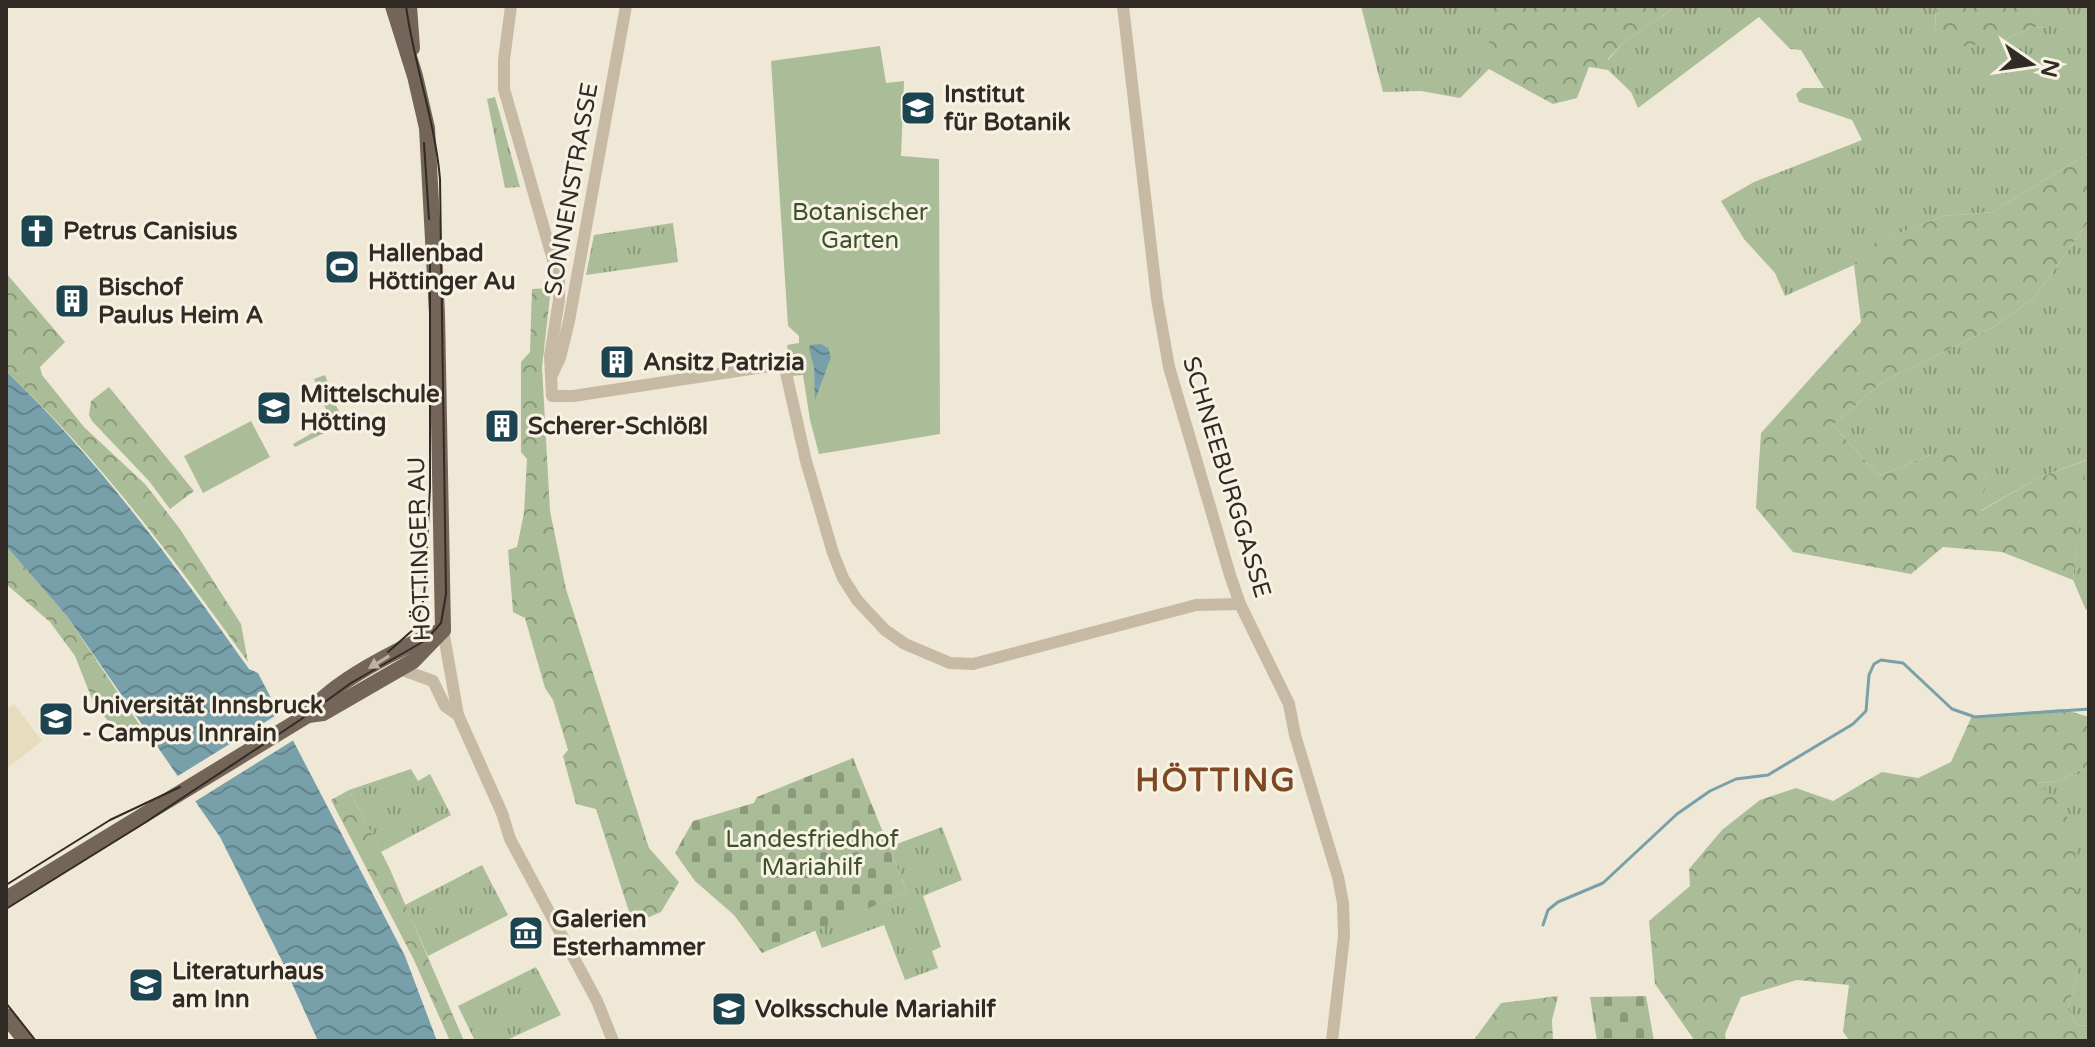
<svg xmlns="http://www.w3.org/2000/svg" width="2095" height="1047" font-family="'Varela Round',sans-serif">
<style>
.grass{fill:url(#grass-tufts)}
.forest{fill:url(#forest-crowns)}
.cemetery{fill:url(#cemetery-stones)}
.garden{fill:#aabd98}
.plaza{fill:#e7dcbe}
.water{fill:url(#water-waves)}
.pier{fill:#efe8d7}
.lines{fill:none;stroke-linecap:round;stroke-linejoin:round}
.stream{stroke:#78a0ab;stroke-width:3}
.minor{stroke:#c6baa4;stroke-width:12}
.major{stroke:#736557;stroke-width:16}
.tram{stroke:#322b25;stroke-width:2}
.oneway{fill:#bcb3a4}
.labels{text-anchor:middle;stroke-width:6;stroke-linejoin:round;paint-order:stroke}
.poi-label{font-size:24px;font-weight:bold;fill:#322b25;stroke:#f7f2e3;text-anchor:start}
.street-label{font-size:24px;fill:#322b25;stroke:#f7f2e3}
.park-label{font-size:24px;fill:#3b4f2a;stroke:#f7f2e3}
.district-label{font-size:32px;font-weight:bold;letter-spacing:2px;fill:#7d4822;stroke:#f7f2e3}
</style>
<defs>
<pattern id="grass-tufts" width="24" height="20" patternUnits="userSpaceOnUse" patternTransform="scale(2)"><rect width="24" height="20" fill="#aabd98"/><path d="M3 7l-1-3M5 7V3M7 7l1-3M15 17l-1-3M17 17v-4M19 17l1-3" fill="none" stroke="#8b9a7c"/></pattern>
<pattern id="forest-crowns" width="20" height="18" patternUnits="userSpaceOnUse" patternTransform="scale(2)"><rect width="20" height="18" fill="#aabd98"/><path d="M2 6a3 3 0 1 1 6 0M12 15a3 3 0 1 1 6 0" fill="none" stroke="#8b9a7c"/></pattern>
<pattern id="cemetery-stones" width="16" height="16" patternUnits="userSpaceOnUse" patternTransform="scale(2)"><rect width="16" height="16" fill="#aabd98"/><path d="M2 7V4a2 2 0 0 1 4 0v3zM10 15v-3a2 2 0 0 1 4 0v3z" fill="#8b9a7c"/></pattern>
<pattern id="water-waves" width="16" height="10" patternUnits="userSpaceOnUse" patternTransform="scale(2)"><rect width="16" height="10" fill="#78a0ab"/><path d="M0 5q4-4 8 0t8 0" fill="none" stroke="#63838b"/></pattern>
</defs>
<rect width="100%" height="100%" fill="#efe8d7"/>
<g class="grass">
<polygon points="1361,6 1489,6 1489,69 1460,98 1421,91 1383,92"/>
<polygon points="1677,6 1935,6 1936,30 2000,42 2029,28 2046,27 2033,6 2089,6 2089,153 1992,212 1943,216 1865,247 1854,265 1785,296 1775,273 1744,239 1721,201 1754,182 1862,140 1852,120 1799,102 1796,94 1803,88 1824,88 1801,50 1790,49 1759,17 1638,108 1631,92 1608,70 1608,60 1623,43"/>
<polygon points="495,97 520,187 505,188 487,99"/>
<polygon points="2089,221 2089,609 2086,610 2073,580 2086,460 2038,478 1980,511 1986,470 1930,455 1879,476 1833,425 1882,382 1992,328 2033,299"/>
<polygon points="673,223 678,262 586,275 594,235"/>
<polygon points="325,375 331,391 329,392 345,423 295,447 293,444 331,422 314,379"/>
<polygon points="2089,766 2089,1026 2076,1025 2068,1009 2078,973 2076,895 2037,783 2057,781"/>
<polygon points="411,769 418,781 430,774 451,815 381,852 349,790"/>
<polygon points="942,827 962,880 923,896 941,947 932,951 938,968 905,980 884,925 822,948 815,930 907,892 889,847"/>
<polygon points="482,865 508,915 428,956 405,905"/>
<polygon points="536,967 561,1015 505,1041 475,1041 458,1006"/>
</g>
<g class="forest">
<polygon points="1489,6 1677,6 1623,43 1608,59 1608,70 1589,67 1577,98 1553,104 1489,69"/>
<polygon points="1935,6 2033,6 2047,27 2029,28 2000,42 1956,47 1936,30"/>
<polygon points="2089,153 2089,221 2033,299 1992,328 1882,382 1833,425 1879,476 1930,455 1979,455 1986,470 1981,511 2038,478 2087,460 2073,580 2002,552 1943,547 1911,574 1793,552 1756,508 1761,433 1861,322 1854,265 1864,247 1943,216 1992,212"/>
<path d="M 6,273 L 65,342 L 40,367 L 42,375 L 84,427 L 145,484 L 180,529 L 241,624 L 248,662 C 174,559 99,458 6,371 Z"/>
<polygon points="551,288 542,367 550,511 566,589 649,848 679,882 661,912 633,924 596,809 576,804 563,756 568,750 553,700 545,688 525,618 513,612 508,550 517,547 524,513 527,459 521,452 521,362 530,352 532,289"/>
<polygon points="109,387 194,491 170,509 149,481 92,421 89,415 91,401"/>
<polygon points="6,546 66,615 141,727 118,733 94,704 75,656 50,622 6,584"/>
<polygon points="2062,709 2089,717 2089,766 2057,781 2037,783 2062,804 2075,837 2079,939 2078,973 2068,1009 2076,1025 2089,1026 2089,1041 1850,1041 1843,1032 1849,985 1797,980 1741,997 1725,1034 1726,1041 1695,1041 1655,984 1649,921 1690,886 1689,869 1722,830 1760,800 1796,788 1833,801 1882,772 1918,778 1951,762 1972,716"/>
<polygon points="349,790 389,867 464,1041 450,1041 414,960 331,800"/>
<polygon points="1558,996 1552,1020 1553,1041 1473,1041 1501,1003"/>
</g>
<g class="cemetery">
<polygon points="853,758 907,892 762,953 734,915 695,881 675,853 693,821 754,803 757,797"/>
<polygon points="1646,996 1654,1041 1597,1041 1590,997"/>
</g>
<g class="garden">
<polygon points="880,46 886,83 904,81 901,156 939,159 940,434 819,454 810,420 803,375 791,376 787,345 799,343 799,336 788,326 771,61"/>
<polygon points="251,421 270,457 203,493 184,456"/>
</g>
<polygon class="plaza" points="14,704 42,741 6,769 6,710"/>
<g class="water">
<polygon points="821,344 828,348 831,357 815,400 814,367 809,349 810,345"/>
<path d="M 6,371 C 99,460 175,565 249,669 L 258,673 L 405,956 L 437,1041 L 318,1041 L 281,959 L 220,837 L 66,615 L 6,546 Z"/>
</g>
<polygon class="pier" points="283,711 297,738 191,804 173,779"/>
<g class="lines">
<polyline class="stream" points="1543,925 1548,910 1558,902 1603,883 1677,814 1710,791 1736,779 1768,775 1853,724 1866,711 1869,675 1874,664 1881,660 1903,663 1952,709 1975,717 2089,709"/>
<g class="minor">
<polyline points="511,6 504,60 504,89 559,281 559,300 550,356 552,396 573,396 784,364 806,461 833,553 843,578 857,600 885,630 905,644 950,663 973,664 1196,605 1240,604"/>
<polyline points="1123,6 1157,299 1169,367 1230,575 1240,604 1289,704 1295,735 1338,877 1343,903 1344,936 1332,1041"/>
<polyline points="552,375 560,358 569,321 626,6"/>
<polyline points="443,630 458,715 502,813 510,839 597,1001 613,1041"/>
<polyline points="400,669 433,681 445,706 458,715"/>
</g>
<g class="major">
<polyline points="393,6 415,76 427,128 437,314 443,630"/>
<polyline points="409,6 412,48"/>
<path d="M 308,715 C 331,682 401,648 438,632"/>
<polyline points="6,899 308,715 323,713 413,661 443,630"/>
<polyline points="6,1016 26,1041"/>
</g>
<g class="tram">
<polyline points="424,143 429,219"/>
<polyline points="388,652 415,628 424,598 430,488 430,247"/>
<polyline points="6,885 110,820 180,787"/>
<path d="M 6,909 L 146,822 L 300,720 L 351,683 L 426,640 L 441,623 L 446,594 L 440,179 C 435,120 414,65 406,6"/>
<polyline points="6,1003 36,1041"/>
</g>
</g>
<defs><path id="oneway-solid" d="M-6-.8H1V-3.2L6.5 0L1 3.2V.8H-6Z" transform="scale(2)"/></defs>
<use class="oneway" href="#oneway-solid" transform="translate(379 662) rotate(149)"/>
<defs>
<symbol id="university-square" viewBox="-11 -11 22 22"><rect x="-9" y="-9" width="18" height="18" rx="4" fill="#1d4451" stroke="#f7f2e3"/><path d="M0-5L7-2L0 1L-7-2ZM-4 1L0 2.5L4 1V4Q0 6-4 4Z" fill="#fff"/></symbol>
<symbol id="church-square" viewBox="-11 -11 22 22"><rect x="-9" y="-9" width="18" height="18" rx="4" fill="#1d4451" stroke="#f7f2e3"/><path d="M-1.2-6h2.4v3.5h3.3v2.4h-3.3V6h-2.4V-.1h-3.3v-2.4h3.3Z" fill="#fff"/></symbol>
<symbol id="stadium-square" viewBox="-11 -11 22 22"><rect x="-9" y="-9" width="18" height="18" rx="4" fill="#1d4451" stroke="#f7f2e3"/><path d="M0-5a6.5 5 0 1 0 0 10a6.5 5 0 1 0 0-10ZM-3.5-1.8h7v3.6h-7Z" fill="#fff"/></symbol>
<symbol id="building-square" viewBox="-11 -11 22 22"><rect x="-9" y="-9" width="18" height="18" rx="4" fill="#1d4451" stroke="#f7f2e3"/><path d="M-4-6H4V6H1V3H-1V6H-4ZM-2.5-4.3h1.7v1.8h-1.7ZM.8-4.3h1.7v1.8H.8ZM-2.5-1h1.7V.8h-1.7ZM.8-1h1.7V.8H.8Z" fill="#fff"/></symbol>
<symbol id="school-square" viewBox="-11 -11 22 22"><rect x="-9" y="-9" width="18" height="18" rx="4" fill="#1d4451" stroke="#f7f2e3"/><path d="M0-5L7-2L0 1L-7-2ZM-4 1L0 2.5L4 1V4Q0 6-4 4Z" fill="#fff"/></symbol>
<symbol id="museum-square" viewBox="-11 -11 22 22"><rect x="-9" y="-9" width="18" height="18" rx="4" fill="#1d4451" stroke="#f7f2e3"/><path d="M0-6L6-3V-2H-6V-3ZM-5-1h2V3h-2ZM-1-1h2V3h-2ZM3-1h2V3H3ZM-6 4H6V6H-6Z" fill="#fff"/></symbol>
</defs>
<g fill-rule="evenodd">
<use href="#university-square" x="898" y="88" width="40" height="40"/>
<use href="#church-square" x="17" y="211" width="40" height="40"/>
<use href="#stadium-square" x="322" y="247" width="40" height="40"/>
<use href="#building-square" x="52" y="281" width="40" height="40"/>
<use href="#building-square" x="597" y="342" width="40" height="40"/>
<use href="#school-square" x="254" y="388" width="40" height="40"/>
<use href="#building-square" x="482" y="406" width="40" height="40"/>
<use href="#university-square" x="36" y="699" width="40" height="40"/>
<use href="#museum-square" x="506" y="913" width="40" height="40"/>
<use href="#university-square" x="126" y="965" width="40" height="40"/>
<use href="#school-square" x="709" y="989" width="40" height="40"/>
</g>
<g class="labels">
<g class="poi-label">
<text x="944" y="102">Institut<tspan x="944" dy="28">für Botanik</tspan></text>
<text x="63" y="239">Petrus Canisius</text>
<text x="368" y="261">Hallenbad<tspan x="368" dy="28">Höttinger Au</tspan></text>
<text x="98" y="295">Bischof<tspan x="98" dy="28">Paulus Heim A</tspan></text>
<text x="643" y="370">Ansitz Patrizia</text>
<text x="300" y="402">Mittelschule<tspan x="300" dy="28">Hötting</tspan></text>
<text x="528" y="434">Scherer-Schlößl</text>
<text x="82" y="713">Universität Innsbruck<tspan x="82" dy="28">- Campus Innrain</tspan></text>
<text x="552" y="927">Galerien<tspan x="552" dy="28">Esterhammer</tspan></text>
<text x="172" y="979">Literaturhaus<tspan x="172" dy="28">am Inn</tspan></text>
<text x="755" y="1017">Volksschule Mariahilf</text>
</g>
<g class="street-label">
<text transform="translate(571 189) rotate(-80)" y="8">SONNENSTRASSE</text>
<text transform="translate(1227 477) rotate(73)" y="8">SCHNEEBURGGASSE</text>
<text transform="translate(419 549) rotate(-92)" y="8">HÖTTINGER AU</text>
</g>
<g class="park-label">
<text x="860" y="220">Botanischer<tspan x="860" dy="28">Garten</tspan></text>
<text x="812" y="847">Landesfriedhof<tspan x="812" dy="28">Mariahilf</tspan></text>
</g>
<g class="district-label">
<text x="1216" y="791">HÖTTING</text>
</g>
</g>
<rect width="2095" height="1047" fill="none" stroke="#322b25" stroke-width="16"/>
<g transform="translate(2031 64) rotate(103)" stroke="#f7f2e3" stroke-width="6" paint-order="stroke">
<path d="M0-6L14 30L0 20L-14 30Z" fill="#322b25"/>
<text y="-12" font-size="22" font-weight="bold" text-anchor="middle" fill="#322b25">N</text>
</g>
</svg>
